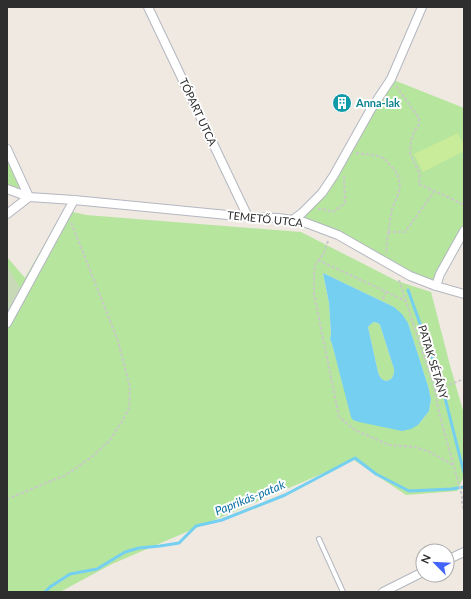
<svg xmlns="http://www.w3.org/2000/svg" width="471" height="599" font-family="Lato,sans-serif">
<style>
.green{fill:#b6e59e;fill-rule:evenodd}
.cemetery{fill:#c8d9b8}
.pitch{fill:#c9ec9a}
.water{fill:#75cff0;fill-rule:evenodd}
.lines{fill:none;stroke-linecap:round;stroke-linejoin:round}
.stream{stroke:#75cff0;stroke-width:3}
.lane-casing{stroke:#b4b7c1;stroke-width:6}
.street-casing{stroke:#b4b7c1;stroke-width:10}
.path{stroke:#c9c9c9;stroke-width:2;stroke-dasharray:3 2;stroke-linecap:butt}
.lane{stroke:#fff;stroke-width:4}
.street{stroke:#fff;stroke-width:8}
.labels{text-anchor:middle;stroke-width:4;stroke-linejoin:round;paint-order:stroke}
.culture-label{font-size:11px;font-weight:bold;fill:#0d838f;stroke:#fff;text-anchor:start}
.street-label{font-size:11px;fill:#2e2e2e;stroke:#fff}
.water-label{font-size:12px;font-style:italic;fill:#0d6fa3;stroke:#fff}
</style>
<rect width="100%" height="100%" fill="#efe9e1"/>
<g class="green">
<polygon points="391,79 464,108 464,231 436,286 301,221 302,213 322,193"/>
<polygon points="7,148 27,188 19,193 7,184"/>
<path d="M 64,210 L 86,215 L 301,232 L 397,281 L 431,292 L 451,369 L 464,414 L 464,476 L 457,491 L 406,495 L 354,460 L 112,564 L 60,592 L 7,592 L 7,257 L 25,278 ZM 323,273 L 394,307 L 408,323 L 428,386 L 431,399 L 429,411 L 418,425 L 371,424 L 353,420 L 332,344 L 330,339 L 331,334 L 329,303 Z"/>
<path d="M 374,322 L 378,323 L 380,325 L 394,369 C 395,382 382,386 378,372 L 368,327 L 371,324 Z"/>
</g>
<polygon class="cemetery" points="7,266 22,292 7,319"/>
<polygon class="pitch" points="458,133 464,145 464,151 423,172 414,154"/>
<path class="water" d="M 323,273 L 394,307 L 402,314 L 408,323 L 428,386 L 431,399 L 429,411 L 418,425 L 411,429 L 402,431 L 359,422 L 353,420 L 351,417 L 332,344 L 330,339 L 331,334 L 329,303 ZM 374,322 L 378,323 L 380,325 L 394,369 C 395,382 382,386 378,372 L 368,327 L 371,324 Z"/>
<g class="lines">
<g class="stream">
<polyline points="408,290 441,382 464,473"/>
<polyline points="45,592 50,587 70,574 97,569 125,552 139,548 160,546 179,543 196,526 222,520 285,495 355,458 376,474 409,491 451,489 464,487"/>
</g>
<defs>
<polyline id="lane" points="319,539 343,592"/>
<g id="street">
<polyline points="148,7 248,217"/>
<polyline points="7,149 29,197"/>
<polyline points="7,189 29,197 74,200 248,217 278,218 301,221 338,235 410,276 436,286 464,294"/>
<polyline points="7,214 29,197"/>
<polyline points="294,219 302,213 322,193 334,175 371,109 391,79 422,7"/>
<polyline points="436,286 440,274 464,231"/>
<polyline points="7,323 74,200"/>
<polyline points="447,560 464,552"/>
<polyline points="383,592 423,572"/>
</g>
</defs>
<use href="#lane" class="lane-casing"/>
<use href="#street" class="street-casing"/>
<g class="path">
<polyline points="396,86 419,118 419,124 414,132 411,141 410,154 420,174 419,184 452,199 464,205"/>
<polyline points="356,153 373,155 384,158 397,173 400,183 399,192 392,209 388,232 386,254"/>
<polyline points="318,209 322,209 333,212 345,203 344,175"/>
<polyline points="388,232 405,232 434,192"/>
<polyline points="328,241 324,253 315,265 314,275 314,294 339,417 355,430 389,445 415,447 430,452 453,465"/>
<polyline points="318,260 406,301"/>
<polyline points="399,280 435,390 439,412 462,496 462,504 464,510"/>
<polyline points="383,299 386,292"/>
<polyline points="435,390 464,379"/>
<polyline points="7,499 66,475 93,456 110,440 121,423 129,408 130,387 118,341 71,222"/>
</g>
<use href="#lane" class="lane"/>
<use href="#street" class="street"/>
</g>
<defs>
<symbol id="building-disc" viewBox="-11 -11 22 22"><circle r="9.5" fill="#0f9aa8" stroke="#fff"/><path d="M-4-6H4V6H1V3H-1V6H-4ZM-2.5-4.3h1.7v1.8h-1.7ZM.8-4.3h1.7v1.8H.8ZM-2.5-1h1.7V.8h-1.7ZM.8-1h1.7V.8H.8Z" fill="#fff"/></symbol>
</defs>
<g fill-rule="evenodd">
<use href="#building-disc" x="331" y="92" width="22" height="22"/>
</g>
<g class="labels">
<g class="culture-label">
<text x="356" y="107">Anna-lak</text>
</g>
<g class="street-label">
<text transform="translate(198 112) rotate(65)" y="4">TÓPART UTCA</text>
<text transform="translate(265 219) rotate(6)" y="4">TEMETŐ UTCA</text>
<text transform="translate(433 362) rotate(73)" y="4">PATAK SÉTÁNY</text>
</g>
<g class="water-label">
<text transform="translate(250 498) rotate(-22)" y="4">Paprikás-patak</text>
</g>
</g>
<rect width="471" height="599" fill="none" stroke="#2e2e2e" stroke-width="16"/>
<g transform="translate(435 563) rotate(294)"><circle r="19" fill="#ffffff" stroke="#ababab"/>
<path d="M0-3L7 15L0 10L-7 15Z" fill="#4264fb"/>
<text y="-6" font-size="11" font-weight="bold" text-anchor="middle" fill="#2e2e2e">N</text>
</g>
</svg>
